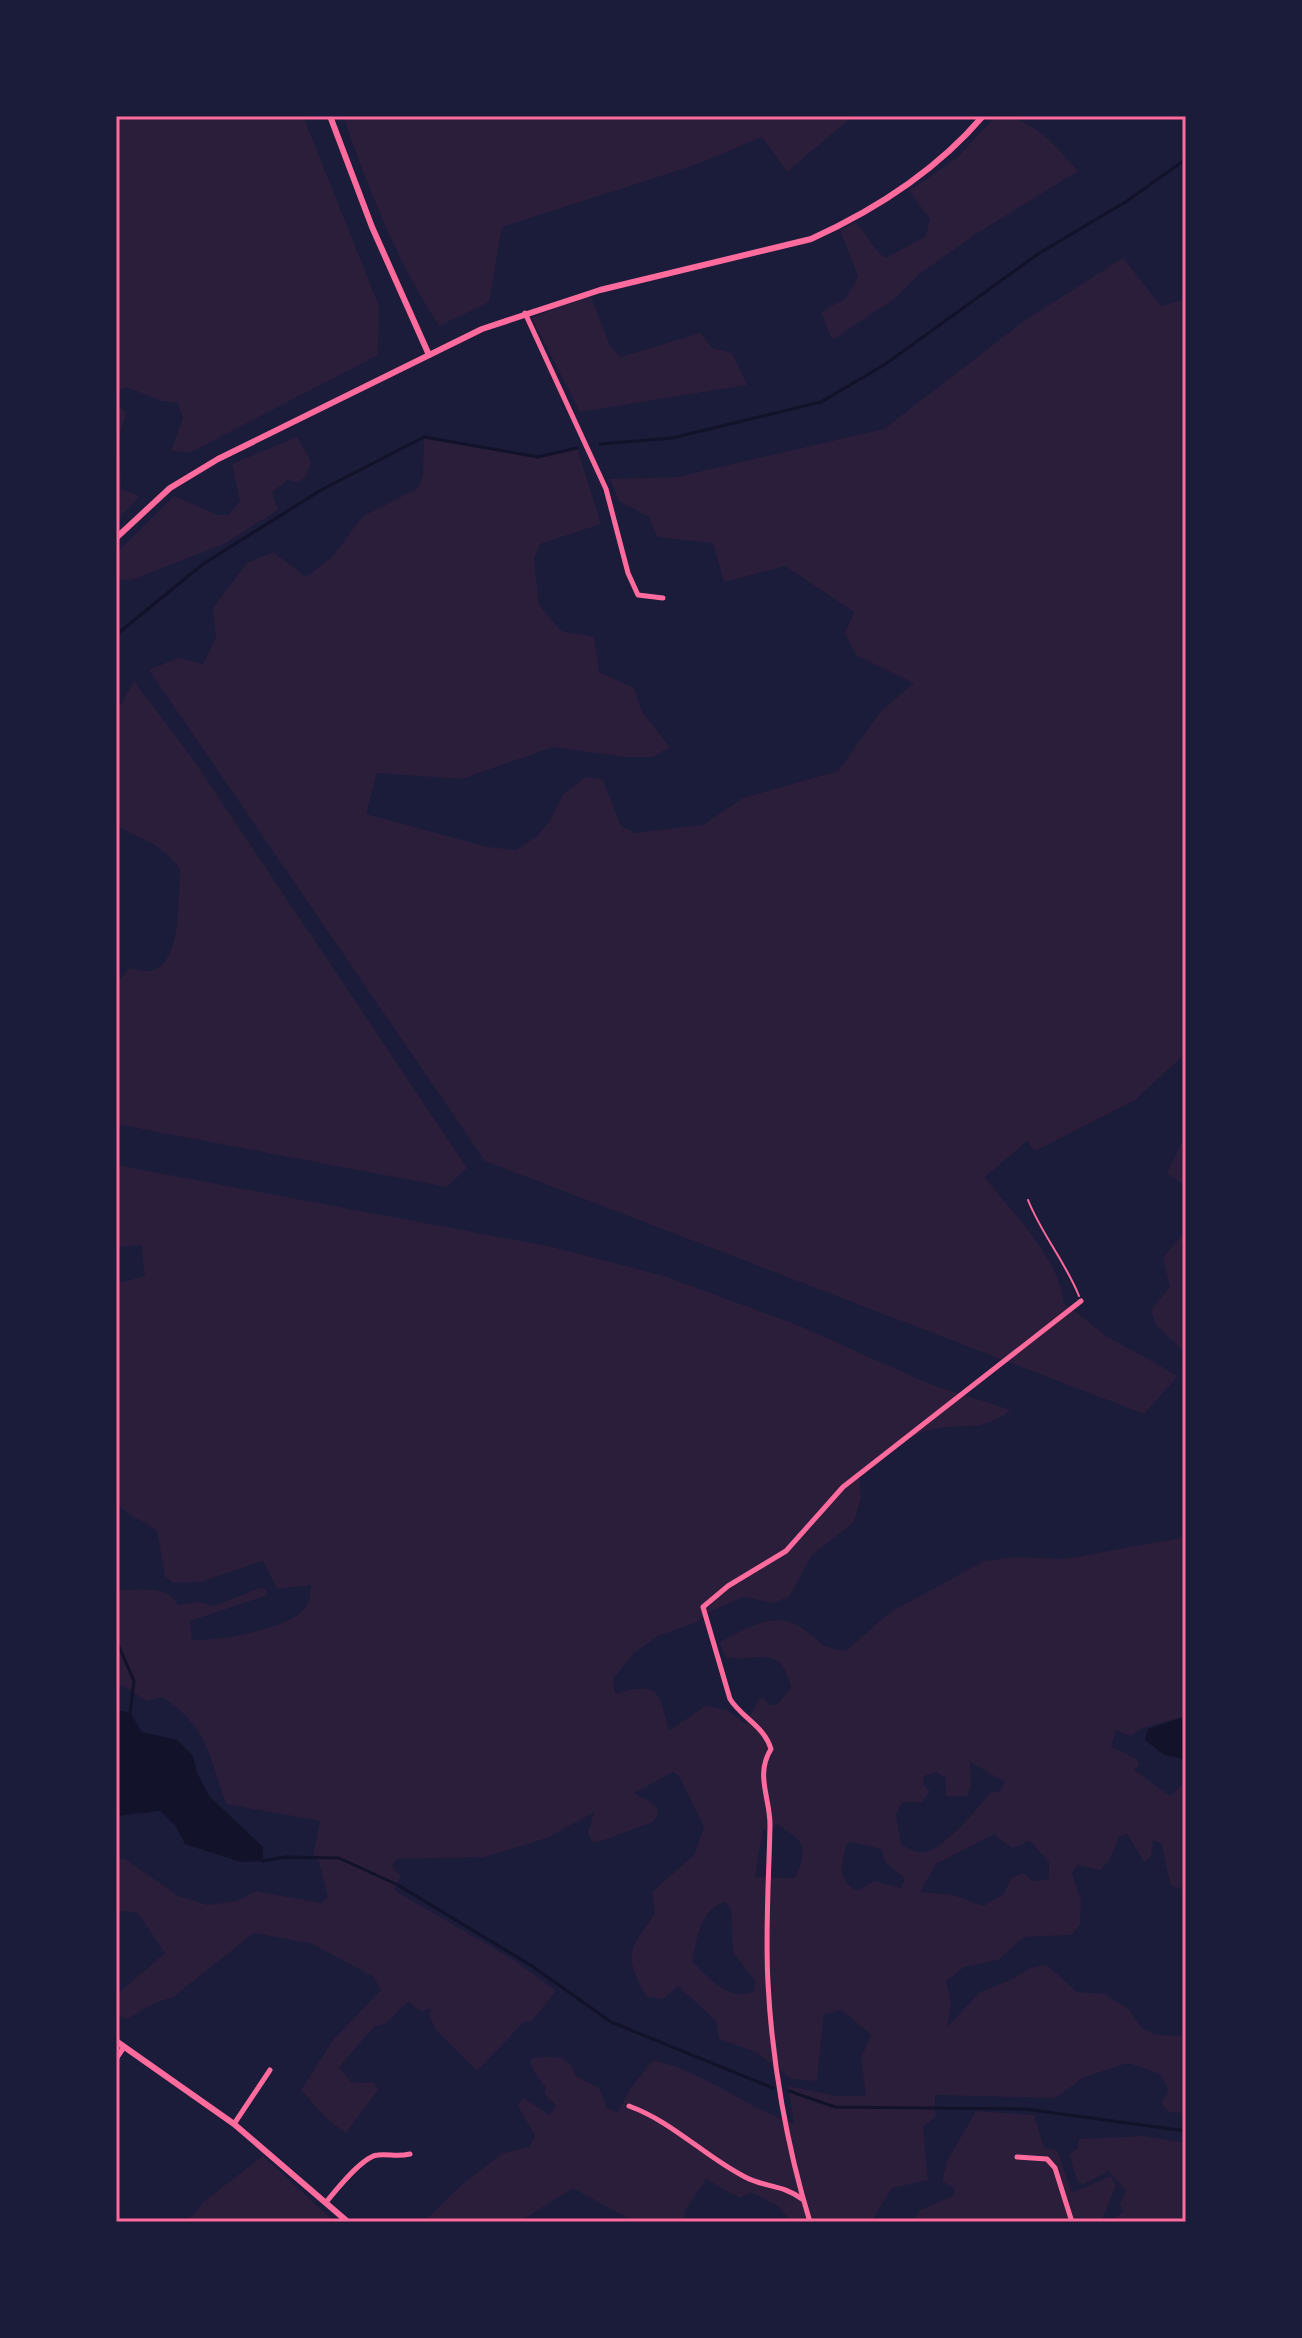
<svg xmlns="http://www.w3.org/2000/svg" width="1302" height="2338" font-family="Arial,sans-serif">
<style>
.green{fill:#2a1e3b;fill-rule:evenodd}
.water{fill:#12122b}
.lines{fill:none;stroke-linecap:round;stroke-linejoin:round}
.stream{stroke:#12122b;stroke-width:3}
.path{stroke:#ff6b9d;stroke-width:2}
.minor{stroke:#ff6b9d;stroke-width:5}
.tertiary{stroke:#ff6b9d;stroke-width:6}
.neatline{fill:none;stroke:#ff6b9d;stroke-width:3}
</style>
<rect width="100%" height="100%" fill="#1b1b3a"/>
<g class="green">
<polygon points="116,116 303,116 379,306 378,355 191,452 171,451 183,418 178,403 161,401 127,387 118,391 116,401"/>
<path d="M 343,116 L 853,116 L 787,172 L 762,137 L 695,165 L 502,227 L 489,302 L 439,326 C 396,260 369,190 343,116 Z"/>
<path d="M 996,116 C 1032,116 1056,146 1078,171 L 976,234 L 918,275 L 894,299 L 832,340 L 821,312 L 846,298 L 858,277 L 840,230 L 856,222 C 866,233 874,251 886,258 L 926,236 L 930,219 L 909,191 L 957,158 Z"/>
<path d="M 1123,258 L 1161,306 L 1186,299 L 1186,1053 L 1135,1100 L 1035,1151 L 1027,1141 L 985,1177 C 1013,1215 1058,1255 1064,1303 L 1108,1337 L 1178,1376 L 1144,1414 L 485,1161 L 149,670 L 178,658 L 203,664 L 216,637 L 213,608 L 247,563 L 273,552 L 306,577 L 333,556 L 362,517 L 418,488 L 423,475 L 424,437 L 538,457 L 577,448 L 601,524 L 540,544 L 534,558 L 539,605 L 561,631 L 594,637 L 599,672 L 634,688 L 642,712 L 670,747 L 653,757 L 624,757 L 553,747 L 462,779 L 377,773 L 366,814 L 488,847 L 516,850 L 537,836 L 550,821 L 563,794 L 586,777 L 603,780 L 621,826 L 635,833 L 703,825 L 743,798 L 838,771 L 881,711 L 914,683 L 856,655 L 845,634 L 854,612 L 785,566 L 724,582 L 713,543 L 657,537 L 649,517 L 619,501 L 610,479 L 677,477 L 884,429 L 1024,321 Z"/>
<polygon points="590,295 611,348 621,357 700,333 712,348 732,353 747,385 580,412 532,318"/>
<polygon points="116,403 126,413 119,438 121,489 140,496 116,521"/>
<polygon points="297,437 311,461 307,475 298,483 288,480 272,492 278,510 224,544 131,580 116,579 116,553 174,496 218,515 228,515 240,501 232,464"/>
<path d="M 134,681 L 193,759 L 467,1168 L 447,1187 L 116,1124 L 116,984 L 130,968 C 135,969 144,972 149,971 C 183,967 178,894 180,869 C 156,838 145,844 116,824 L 116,713 Z"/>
<polygon points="1186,1133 1186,1186 1167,1173"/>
<path d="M 116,1165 L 548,1246 L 664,1276 L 795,1324 L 932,1385 L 1011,1410 C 976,1436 963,1420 927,1431 C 904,1438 879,1462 859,1477 L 861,1498 L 854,1522 L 811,1556 L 790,1596 L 774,1603 L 743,1597 L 707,1613 L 697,1622 L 658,1636 L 634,1653 L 613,1679 L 615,1694 C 659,1681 659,1690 669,1731 L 705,1706 L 727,1710 L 746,1724 L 758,1700 L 763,1698 L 770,1705 L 777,1705 L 791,1688 C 780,1639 755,1665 725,1657 L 720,1642 C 743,1631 770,1611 797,1625 C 821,1638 813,1646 846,1651 L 889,1613 L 984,1561 L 1016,1557 L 1065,1559 L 1186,1537 L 1186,1716 L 1142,1728 L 1131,1736 L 1116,1730 L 1111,1746 L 1137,1759 L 1139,1765 L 1134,1770 L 1170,1796 L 1186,1781 L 1186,1894 L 1184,1883 L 1180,1889 L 1171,1886 L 1161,1843 L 1153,1840 L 1151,1857 L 1144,1862 L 1127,1834 L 1119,1837 L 1109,1861 L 1100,1870 L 1077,1865 L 1072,1873 L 1081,1901 L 1080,1925 L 1071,1935 L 1024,1937 L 998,1960 L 964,1967 L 946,1981 L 951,2003 L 947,2027 L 980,1992 L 1015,1978 L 1030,1968 L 1047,1965 L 1077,1992 L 1104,1994 L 1129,2009 L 1140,2026 L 1155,2035 L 1186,2036 L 1186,2113 L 1169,2112 L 1161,2103 L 1169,2091 L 1160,2074 L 1128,2063 L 1084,2077 L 1056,2098 L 935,2095 L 935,2117 L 923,2127 L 928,2180 L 892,2188 L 871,2222 L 791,2222 L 778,2206 L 751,2192 L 740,2198 L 706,2179 L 684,2212 L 686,2222 L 635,2222 L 573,2188 L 519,2222 L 424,2222 L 458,2188 L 501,2154 L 529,2147 L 535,2136 L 518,2106 L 523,2098 L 550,2115 L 556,2105 L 544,2094 L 546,2088 L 533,2070 L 530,2060 L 534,2058 C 555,2056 568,2054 576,2076 L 599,2088 L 607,2108 L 618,2112 L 630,2089 L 653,2060 C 705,2072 745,2107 794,2124 L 788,2086 L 837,2096 L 866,2096 L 861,2058 L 871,2035 L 842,2010 L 824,2014 L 817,2081 L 792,2079 L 756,2052 L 719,2039 L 716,2021 L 678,1986 L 663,1999 L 646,1996 C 623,1954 629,1951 655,1913 L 652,1892 L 694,1855 L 704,1827 L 679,1776 L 673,1772 L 634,1793 L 657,1806 L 658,1816 L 653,1822 L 601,1841 L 591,1842 L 588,1832 L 594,1812 L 547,1838 L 484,1857 L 396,1859 L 392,1866 L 401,1876 L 394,1890 L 514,1960 L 556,1991 L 531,2022 L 525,2021 L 477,2071 L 435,2029 L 429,2013 L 431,2008 L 422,2012 L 408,2002 L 386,2023 L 374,2027 L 339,2067 L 351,2082 L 374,2083 L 378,2090 L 346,2133 L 328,2120 L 301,2090 L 333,2040 L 381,1990 L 374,1977 L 310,1943 L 254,1933 L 173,1997 L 155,2003 L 127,2019 L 116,2014 L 116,1995 L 165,1953 L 138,1913 L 121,1911 L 116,1915 L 116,1859 L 125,1859 L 178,1896 L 208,1905 L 237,1901 L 255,1891 L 321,1903 L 328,1897 L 319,1862 L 313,1856 L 320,1821 L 226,1804 C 209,1756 209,1728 162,1697 L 147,1701 L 116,1682 L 116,1590 C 138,1591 166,1583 178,1605 L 200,1602 L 214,1606 L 260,1588 L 266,1589 L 268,1595 L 190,1621 L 192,1640 C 218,1641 280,1630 300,1613 C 310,1605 310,1596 311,1585 L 277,1589 L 263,1561 L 201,1582 L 173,1583 L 165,1576 L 157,1530 C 141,1519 129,1517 116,1503 L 116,1289 L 119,1283 L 145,1276 L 141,1245 L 116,1247 ZM 970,1762 L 1005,1782 L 1000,1791 L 990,1793 C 979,1808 942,1850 925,1852 C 917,1854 909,1848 901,1845 L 896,1815 L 902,1802 L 922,1802 L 930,1791 L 923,1784 L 924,1776 L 936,1772 L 946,1778 L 946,1796 L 967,1796 L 971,1786 ZM 777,1824 C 805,1842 809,1847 795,1878 L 755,1877 L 763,1830 ZM 994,1834 L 1012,1848 L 1030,1841 L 1049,1862 L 1049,1879 L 1033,1881 L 1023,1873 L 1011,1878 L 1003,1895 L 983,1906 L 953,1895 L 920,1892 L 936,1864 ZM 853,1842 L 881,1849 L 885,1862 L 905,1878 L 901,1888 L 874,1881 L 857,1891 C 837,1879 841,1864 847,1844 ZM 725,1902 L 731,1909 L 733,1952 L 755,1981 L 754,1991 C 729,2003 708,1977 692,1961 C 697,1938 701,1908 725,1902 Z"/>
<polygon points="1186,1230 1186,1353 1156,1325 1151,1310 1170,1287 1163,1258"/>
<polygon points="976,2111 1034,2115 1044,2147 1057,2150 1072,2193 1111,2176 1116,2186 1101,2222 912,2222 920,2210 953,2196 955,2189 942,2181 947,2161"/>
<polygon points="1144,2136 1186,2143 1186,2222 1110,2222 1123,2212 1120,2204 1126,2190 1108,2171 1084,2184 1078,2183 1069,2155 1078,2148 1079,2139"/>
<polygon points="263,2156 335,2222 180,2222 194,2215 203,2202"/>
</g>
<g class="water">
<polygon points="116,1710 130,1713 142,1732 177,1740 193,1756 197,1773 210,1797 263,1847 263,1861 241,1862 185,1844 175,1825 160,1811 116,1816"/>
<polygon points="1186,1716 1186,1760 1163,1754 1145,1740 1148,1729"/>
</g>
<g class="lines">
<g class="stream">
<polyline points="600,444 672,438 821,402 884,365 1038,254 1127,201 1186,159"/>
<polyline points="116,635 203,564 321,490 424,437 538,457 577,448"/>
<polyline points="116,1583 116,1600"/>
<polyline points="116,1640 134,1681 130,1713"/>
<polyline points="263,1861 285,1857 339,1858 398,1885 474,1931 532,1966 611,2022 773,2088"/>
<polyline points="789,2091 835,2107 1025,2109 1186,2131"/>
</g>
<path class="path" d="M 1028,1200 C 1042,1235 1065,1261 1079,1296"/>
<g class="minor">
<polyline points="525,313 606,489 628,573 638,595 663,598"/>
<polyline points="116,2059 124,2047"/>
<path d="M 629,2106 C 673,2122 704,2156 745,2177 C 766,2188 782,2184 802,2199"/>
<polyline points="234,2124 270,2070"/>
<polyline points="1017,2157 1047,2159 1055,2168 1072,2222"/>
<path d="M 327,2201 C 337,2189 364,2155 378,2155 C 390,2154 398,2157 410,2154"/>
<path d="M 810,2222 C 787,2147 772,2062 768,1983 C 765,1930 769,1877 770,1825 C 770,1797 755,1775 771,1749 C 764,1726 742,1718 730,1699 L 703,1607 L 728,1586 L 786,1551 L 843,1487 L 1081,1301"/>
</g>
<g class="tertiary">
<polyline points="330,116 372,227 429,355"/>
<path d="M 116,538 L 170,488 L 218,459 L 482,329 L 600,290 L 811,239 C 875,210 937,170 983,116"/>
<polyline points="116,2041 234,2124 348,2222"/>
</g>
</g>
<rect width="1302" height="2338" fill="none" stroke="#1b1b3a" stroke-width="236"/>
<rect x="118" y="118" width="1066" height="2102" class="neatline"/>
</svg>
